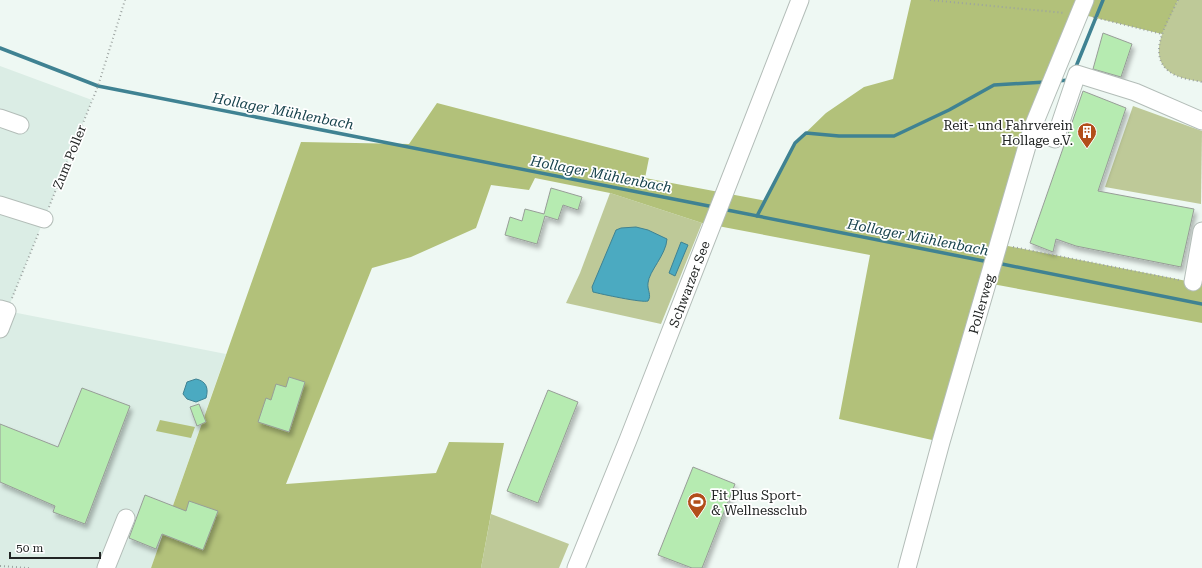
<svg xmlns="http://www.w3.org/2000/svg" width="1202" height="568" font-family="'Roboto Serif',serif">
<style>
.built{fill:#dbede5}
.green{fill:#bec998}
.forest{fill:#b2c17a}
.water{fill:#4baac1;stroke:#3f8292}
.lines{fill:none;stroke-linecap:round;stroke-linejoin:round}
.stream{stroke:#3f8292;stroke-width:3.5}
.building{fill:#b6ebb1;stroke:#979d97;filter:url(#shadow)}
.minor-casing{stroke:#b3bdb8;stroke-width:19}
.path{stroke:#9ca3a0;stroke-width:2;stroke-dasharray:1 3;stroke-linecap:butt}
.minor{stroke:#fff;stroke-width:17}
.labels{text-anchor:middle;stroke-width:3.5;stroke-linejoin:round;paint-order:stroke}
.poi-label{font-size:13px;fill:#222524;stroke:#fff;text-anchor:end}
.street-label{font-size:13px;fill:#222524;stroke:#fff}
.water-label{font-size:14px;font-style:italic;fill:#17424c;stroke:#fff}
</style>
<defs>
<filter id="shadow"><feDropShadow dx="2.5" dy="4.5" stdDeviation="2" flood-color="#0004"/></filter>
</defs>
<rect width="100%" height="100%" fill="#eef8f3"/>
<polygon class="built" points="0,66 92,100 7,311 226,354 151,568 0,568"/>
<g class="green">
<path d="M 1178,0 L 1202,0 L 1202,82 C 1193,80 1183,79 1175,75 C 1143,59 1167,23 1178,0 Z"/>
<polygon points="1133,106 1202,131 1201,204 1105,187"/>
<polygon points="610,193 702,223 661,324 566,303 580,273"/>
<polygon points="491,514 569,544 559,568 481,568"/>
</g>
<g class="forest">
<polygon points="911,0 1178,0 1162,34 1080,14 998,244 1202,284 1202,323 987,283 941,442 839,419 870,255 702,223 610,193 535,178 529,190 491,185 476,228 411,257 372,268 286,484 436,473 449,442 504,443 481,568 151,568 301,142 409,144 437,103 649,158 645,178 766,201 795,143 826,113 864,87 893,79"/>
<polygon points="160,420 195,427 191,438 156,431"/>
</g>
<g class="water">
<path d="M 636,227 L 648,230 L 667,239 C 666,255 649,271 648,283 C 647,290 652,295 648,301 C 642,303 601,294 593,292 L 592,287 L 616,230 L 621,228 Z"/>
<polygon points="681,242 688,245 675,276 669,273"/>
<path d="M 196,379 C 206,381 209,388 206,398 L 196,402 L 187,399 L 183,394 L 187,382 Z"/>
</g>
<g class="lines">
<g class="stream">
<polyline points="0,48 98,86 714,207"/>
<polyline points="1075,69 1103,0"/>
<polyline points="1056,81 1070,80"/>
<polyline points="722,209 989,262"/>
<polyline points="757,216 795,143 806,133 839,136 894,136 949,110 994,85 1046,82"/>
<polyline points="997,263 1202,304"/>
</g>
</g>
<g class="building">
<polygon points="1103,33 1132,44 1121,77 1093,69"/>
<polygon points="1083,91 1126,108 1098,191 1194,209 1181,267 1076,246 1056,239 1053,252 1030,243"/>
<polygon points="551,188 582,197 578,210 563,205 558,220 545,216 537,244 505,235 510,217 522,221 525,209 544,214"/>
<polygon points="289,377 305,382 289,432 258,422 266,398 271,400 276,384 286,387"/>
<polygon points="82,388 130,406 85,524 53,512 55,506 0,482 0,424 58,447"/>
<polygon points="548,390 578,402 538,503 507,491"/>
<polygon points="199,404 206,422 197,426 190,407"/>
<polygon points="693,467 735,484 702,568 692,568 658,555"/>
<polygon points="145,495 186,511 189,501 218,511 203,550 162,534 156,549 129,538"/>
</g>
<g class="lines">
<defs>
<g id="minor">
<polyline points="0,118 20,125"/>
<polyline points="1032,129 1055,139 1077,74 1135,92 1202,121"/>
<polyline points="0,205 44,219"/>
<polyline points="1193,282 1202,231"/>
<polyline points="0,309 7,311 0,329"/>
<polyline points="106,568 126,518"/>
<polyline points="576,568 628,440 800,0"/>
<polyline points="907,568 941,442 1032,129 1085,0"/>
</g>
</defs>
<use href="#minor" class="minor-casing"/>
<g class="path">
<polyline points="930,0 1065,13"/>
<path d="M 1178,0 C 1167,23 1143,59 1175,75 C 1183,79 1193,80 1202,82"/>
<polyline points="1093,17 1162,34"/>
<polyline points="49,207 98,86 125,0"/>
<polyline points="1013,247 1179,280"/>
<polyline points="12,298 39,232"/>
<polyline points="0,566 29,568"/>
</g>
<use href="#minor" class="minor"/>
</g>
<defs>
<symbol id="building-pin" viewBox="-11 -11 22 30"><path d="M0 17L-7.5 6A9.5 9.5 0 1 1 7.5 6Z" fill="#b24e1a" stroke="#fff"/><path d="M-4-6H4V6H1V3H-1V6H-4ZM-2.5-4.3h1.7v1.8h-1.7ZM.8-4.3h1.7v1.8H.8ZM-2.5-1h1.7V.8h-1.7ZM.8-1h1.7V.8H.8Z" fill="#fff"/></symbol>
<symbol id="stadium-pin" viewBox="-11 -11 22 30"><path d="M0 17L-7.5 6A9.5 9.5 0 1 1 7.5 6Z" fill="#b24e1a" stroke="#fff"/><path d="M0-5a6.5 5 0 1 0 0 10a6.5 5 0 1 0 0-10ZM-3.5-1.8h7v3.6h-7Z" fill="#fff"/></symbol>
</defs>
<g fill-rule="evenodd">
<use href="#building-pin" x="1076" y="121" width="22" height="30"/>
<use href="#stadium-pin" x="686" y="491" width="22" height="30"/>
</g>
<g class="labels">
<g class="poi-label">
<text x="1073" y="130">Reit- und Fahrverein<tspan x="1073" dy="15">Hollage e.V.</tspan></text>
<text x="711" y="500" text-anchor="start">Fit Plus Sport-<tspan x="711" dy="15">&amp; Wellnessclub</tspan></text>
</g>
<g class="street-label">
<text transform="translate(69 157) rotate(-68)" y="5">Zum Poller</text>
<text transform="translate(689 284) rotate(-69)" y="5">Schwarzer See</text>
<text transform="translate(981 304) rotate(-74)" y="5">Pollerweg</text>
</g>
<g class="water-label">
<text transform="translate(283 111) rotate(11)" y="5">Hollager Mühlenbach</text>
<text transform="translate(601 174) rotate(11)" y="5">Hollager Mühlenbach</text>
<text transform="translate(918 237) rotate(11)" y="5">Hollager Mühlenbach</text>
</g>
</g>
<path d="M10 552v6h90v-6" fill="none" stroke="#222524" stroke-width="2"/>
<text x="16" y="552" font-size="12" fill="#222524" stroke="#ffffff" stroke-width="3" paint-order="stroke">50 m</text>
</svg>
